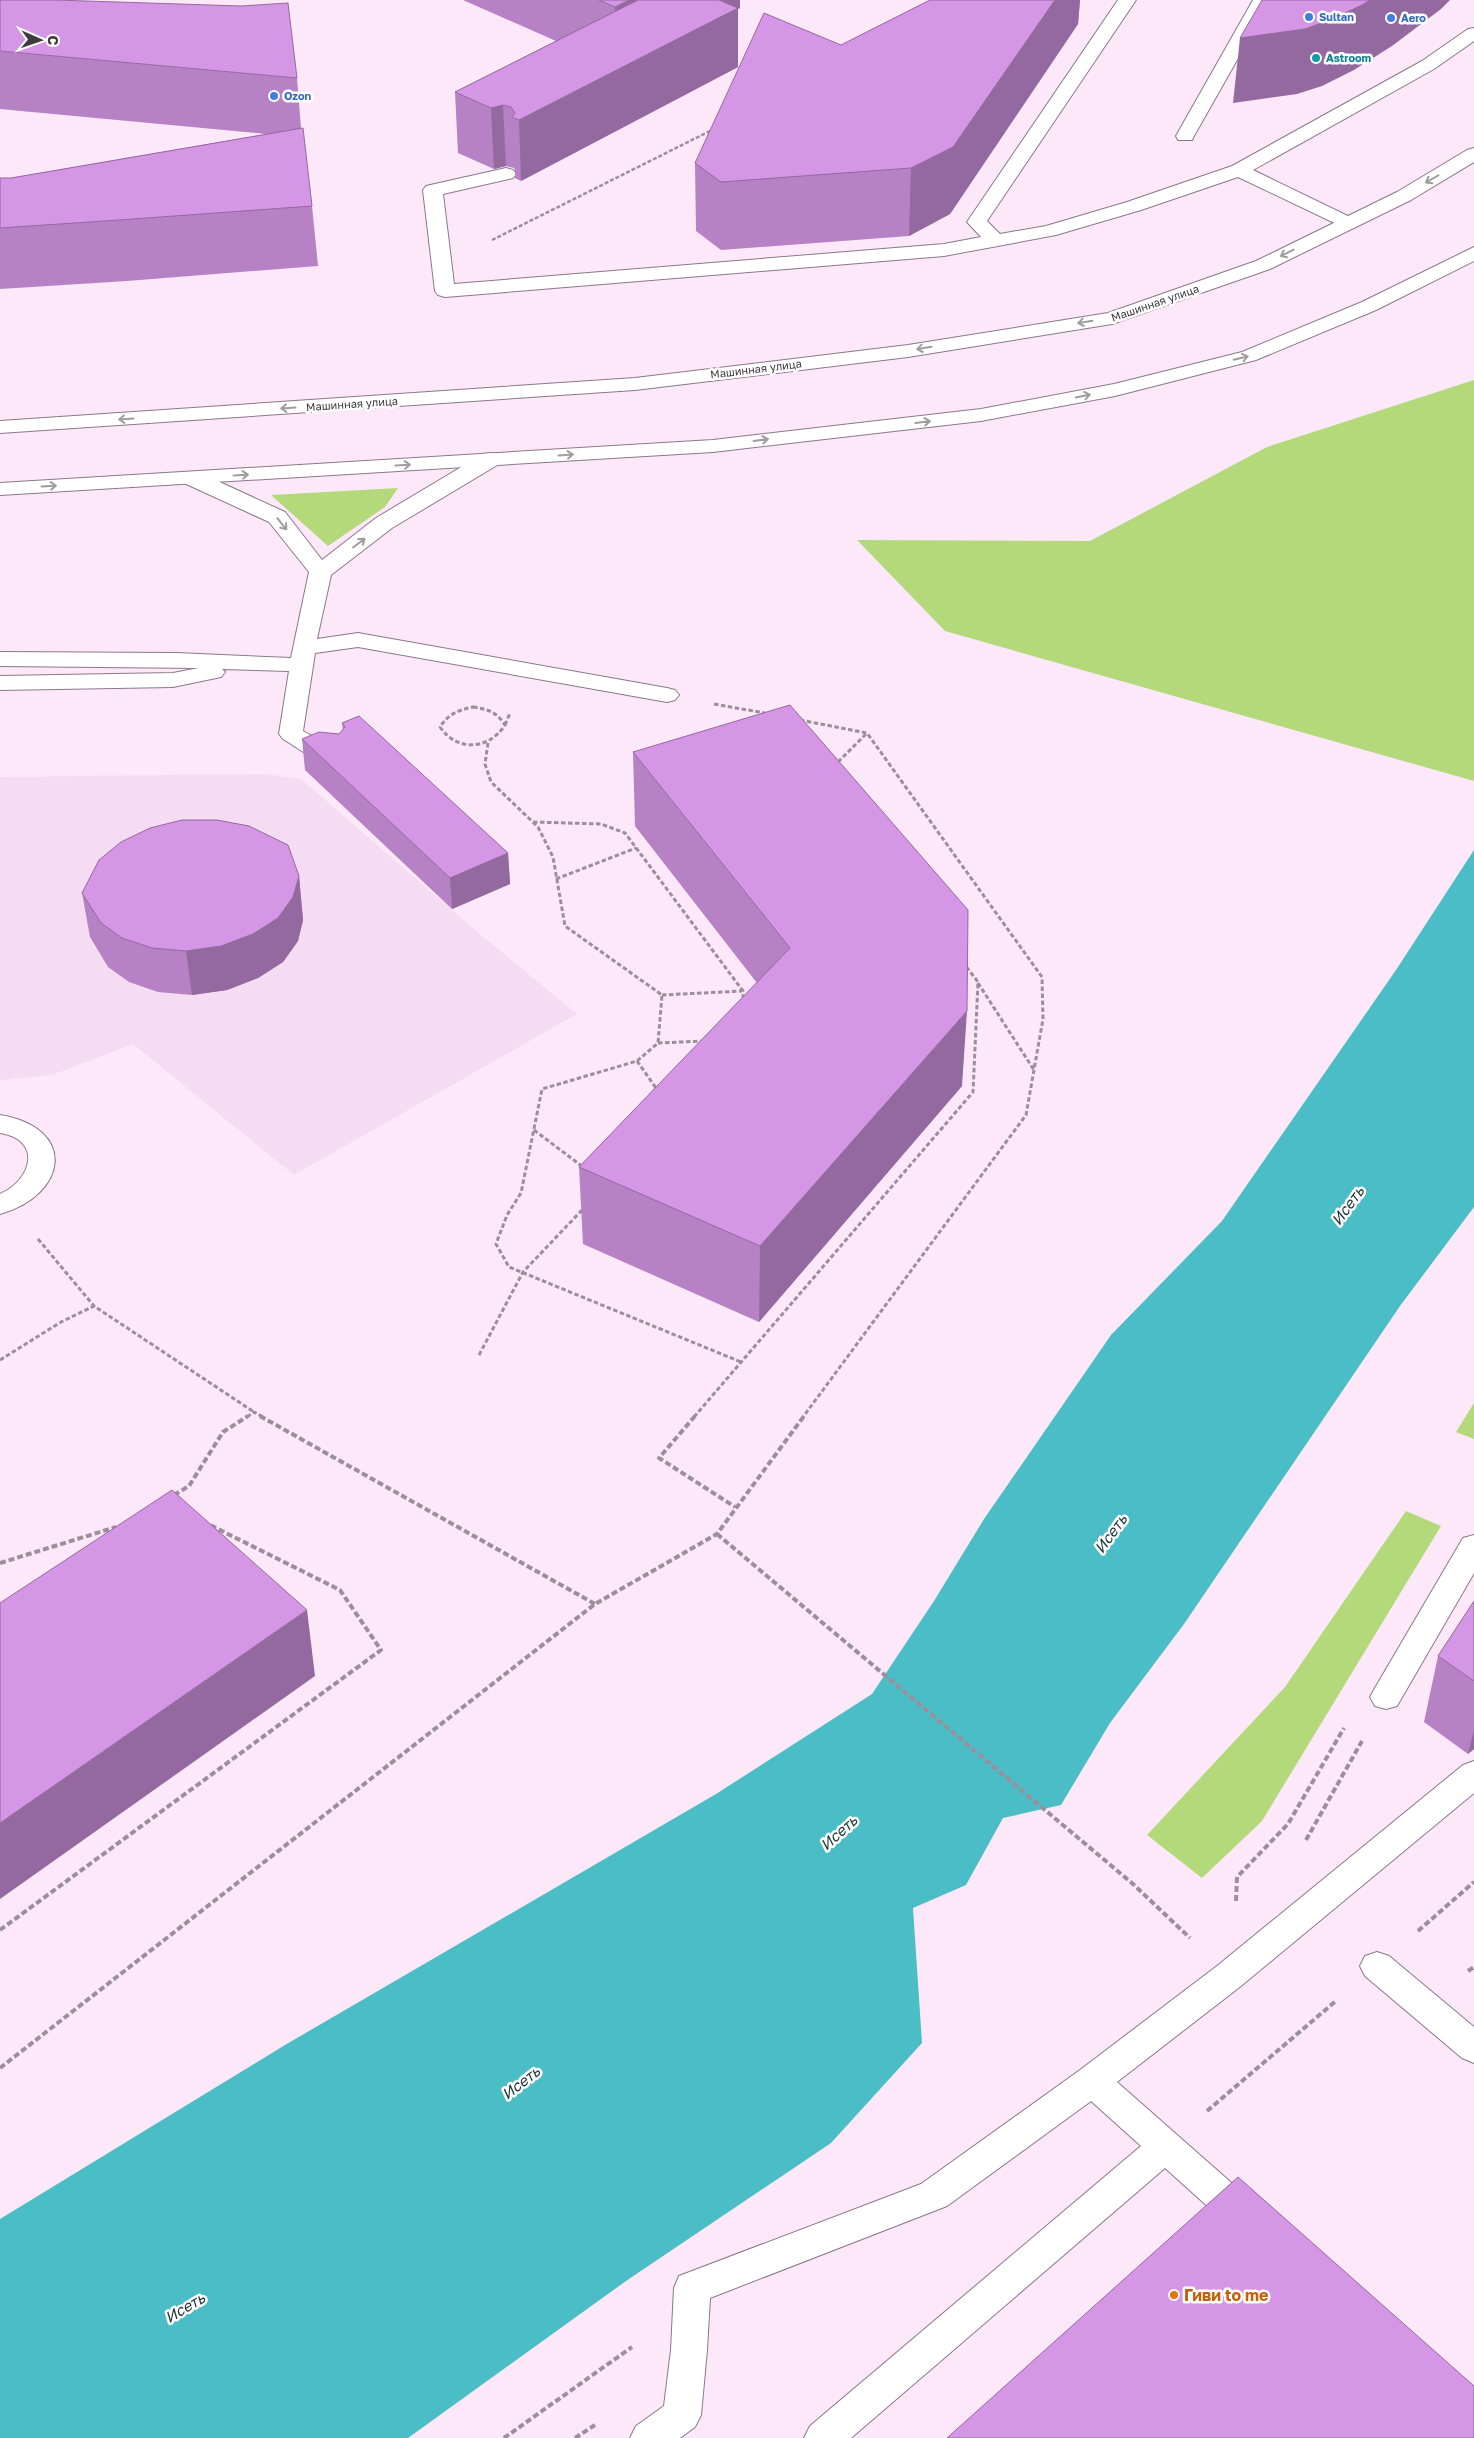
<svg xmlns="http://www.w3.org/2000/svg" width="1474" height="2438" font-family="'Golos Text',sans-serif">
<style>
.built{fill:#f6dcf3}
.green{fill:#b4d97b}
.water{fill:#4bbdc6}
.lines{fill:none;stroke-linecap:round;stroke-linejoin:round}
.lane-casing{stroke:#8a7888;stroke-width:2}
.street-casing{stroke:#8a7888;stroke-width:2}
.primary-casing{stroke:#8a7888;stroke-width:2}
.path-far2{stroke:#9c8e9a;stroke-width:2.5;stroke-dasharray:4 2;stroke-linecap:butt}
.path-far1{stroke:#9c8e9a;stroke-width:3;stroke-dasharray:4.5 2.5;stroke-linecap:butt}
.path{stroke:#9c8e9a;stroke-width:4;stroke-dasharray:6 3;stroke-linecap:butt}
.lane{fill:#fff;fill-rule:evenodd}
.street{fill:#fff;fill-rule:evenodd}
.primary{fill:#fff;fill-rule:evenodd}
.wall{fill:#b681c5}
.shaded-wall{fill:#9469a0}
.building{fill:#d496e5;stroke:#9469a0}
.oneway{stroke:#a09ca0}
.shop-dot{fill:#3f7fe0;stroke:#fff;stroke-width:2}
.culture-dot{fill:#0f9aa8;stroke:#fff;stroke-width:2}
.food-dot{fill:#e8710a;stroke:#fff;stroke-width:2}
.labels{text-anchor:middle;stroke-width:5;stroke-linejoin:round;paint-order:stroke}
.far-shop-label{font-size:11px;font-weight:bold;fill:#366cbe;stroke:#fff;text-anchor:start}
.far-culture-label{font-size:11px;font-weight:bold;fill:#0d838f;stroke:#fff;text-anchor:start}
.far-street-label{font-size:11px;fill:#423a41;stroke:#fff}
.water-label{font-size:15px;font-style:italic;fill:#1c3537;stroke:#fff}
.near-food-label{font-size:16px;font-weight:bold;fill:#c56008;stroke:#fff;text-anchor:start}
</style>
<rect width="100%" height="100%" fill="#fce8f9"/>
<polygon class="built" points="265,774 301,779 475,930 577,1014 294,1175 133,1044 52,1075 0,1080 0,777"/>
<g class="green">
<polygon points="1474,380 1474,781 945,631 857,540 1090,541 1267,447"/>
<polygon points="398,488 385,507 328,546 271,495"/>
<polygon points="1474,1403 1474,1439 1456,1432"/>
<polygon points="1406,1511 1441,1526 1262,1821 1202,1878 1147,1835 1285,1687"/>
</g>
<polygon class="water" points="1474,850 1474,1207 1400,1306 1184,1624 1110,1723 1061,1805 1003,1818 966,1885 913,1908 922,2043 831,2143 626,2281 408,2438 0,2438 0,2219 285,2045 716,1794 872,1694 934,1601 984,1519 1111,1335 1222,1221 1396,970"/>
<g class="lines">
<defs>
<g id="lane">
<polygon points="1118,0 1136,0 987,221 1000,234 1046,226 1127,202 1232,166 1422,61 1468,29 1474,28 1474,41 1434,69 1253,170 1354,219 1357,223 1354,227 1347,229 1238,177 1141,210 1056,235 944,256 445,297 438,295 435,291 423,190 426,186 506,168 513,170 516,174 513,178 443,194 454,284 944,244 981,237 967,222"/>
<polygon points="1253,0 1271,0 1194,136 1192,140 1178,140 1176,136"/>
<path d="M 491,453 L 499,454 L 502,459 L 499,464 L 392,528 L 331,575 L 317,639 L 358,633 L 667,688 L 675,690 L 679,695 L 675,700 L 667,702 L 358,647 L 315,653 L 303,731 L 342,753 L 346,758 L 342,763 C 322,768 300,749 283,739 L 279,734 L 289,671 L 222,669 L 225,672 L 221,677 L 173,687 L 0,690 L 0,676 L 173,673 L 199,668 L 0,666 L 0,652 L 176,653 L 291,658 L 309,572 L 269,522 L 184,483 L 181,478 L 184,473 L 192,472 L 200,473 L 285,512 L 322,560 L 376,518 L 483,454 Z"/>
<path d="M 0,1115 C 78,1128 68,1195 0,1214 L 0,1194 C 32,1180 43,1140 0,1133 Z"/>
</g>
<g id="street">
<polygon points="1474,1535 1474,1573 1397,1706 1386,1709 1375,1706 1370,1697 1375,1688 1463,1538"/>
<polygon points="1474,1761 1474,1793 1241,1986 1117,2082 1260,2208 1265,2219 1260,2230 1247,2235 1234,2230 1165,2168 851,2438 804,2438 810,2426 1141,2146 1091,2101 947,2206 710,2298 707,2350 701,2415 695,2427 680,2438 630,2438 636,2426 664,2406 671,2350 674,2288 679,2276 921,2184 1080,2070 1217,1966 1463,1765"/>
<polygon points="1377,1952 1389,1956 1474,2027 1474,2063 1462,2058 1365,1976 1360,1966 1365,1956"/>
</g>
<g id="primary">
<polygon points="1474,148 1474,162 1411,200 1270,269 1112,324 908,357 635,390 0,433 0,421 635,378 908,345 1108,313 1256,261 1397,192 1467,150"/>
<polygon points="1474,247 1474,261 1376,310 1256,360 1115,396 981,421 713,452 0,495 0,483 713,440 981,409 1114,384 1242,352 1362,302"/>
</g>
</defs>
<use href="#lane" class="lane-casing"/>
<use href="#street" class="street-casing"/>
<use href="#primary" class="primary-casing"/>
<polyline class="path-far2" points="492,240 712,130"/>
<g class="path-far1">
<polyline points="714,704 765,713"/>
<path d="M 473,707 C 487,709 497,712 505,725 C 489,750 457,752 440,727 C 448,714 459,710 473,707 Z"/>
<polyline points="800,720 867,733 1042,977 1043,1019 1026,1115 803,1417"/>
<polyline points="505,725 510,713"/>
<polyline points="488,743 485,764 491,782 538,827 553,857 565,926 662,995 658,1043 637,1061 542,1089 521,1193 507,1215 496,1244 509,1267 741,1362"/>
<polyline points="838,762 867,733"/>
<polyline points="533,822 601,824 625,833 743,991 743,1002"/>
<polyline points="556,879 636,848"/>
<polyline points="978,983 1034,1070"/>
<polyline points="662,995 742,991"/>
<polyline points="658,1043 705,1041"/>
<polyline points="637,1061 658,1091"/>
<polyline points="534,1130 583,1167"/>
<polyline points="38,1239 94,1306 254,1412"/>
<polyline points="479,1355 523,1272 583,1209"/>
<polyline points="0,1360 61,1322 94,1306"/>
<polyline points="247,1417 254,1412 263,1417"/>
<polyline points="694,1417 973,1092 978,982 965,965"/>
</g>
<g class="path">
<polyline points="260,1416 595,1604"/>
<polyline points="695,1416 659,1458 735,1507"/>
<polyline points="174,1495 189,1486 223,1432 248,1416"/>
<polyline points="717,1534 1133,1884 1190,1938"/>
<polyline points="0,1563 116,1527"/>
<polyline points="1306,1840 1362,1741"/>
<polyline points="1236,1901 1237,1877 1288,1824 1344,1728"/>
<polyline points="0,1930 381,1650 340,1590 210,1525"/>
<polyline points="1418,1931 1474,1882"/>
<polyline points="1468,1971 1474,1967"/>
<polyline points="0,2068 595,1604 717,1534 804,1416"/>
<polyline points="1207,2111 1337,2000"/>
<polyline points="504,2438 632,2347"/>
<polyline points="575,2438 595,2425"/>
</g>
<use href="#lane" class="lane"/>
<use href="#street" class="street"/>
<use href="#primary" class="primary"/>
</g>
<g class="wall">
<polygon points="463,0 740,0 740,8 738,9 738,67 521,181 515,178 515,170 514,168 506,166 494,169 458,153 455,92 556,41"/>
<polygon points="930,0 1080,0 1078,24 950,214 909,236 721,250 696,231 695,163 841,45"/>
<polygon points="0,51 297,78 301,128 312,206 318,266 127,281 0,289 0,178 11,178 266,134 0,109"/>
<polygon points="342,723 508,853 510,884 452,909 305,770 302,739 339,734 343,730"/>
<polygon points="633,752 962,1086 759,1322 583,1244 579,1167 757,983 635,826"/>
<polygon points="299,876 303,920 298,941 283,962 258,978 227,990 192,995 158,992 129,982 108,967 90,937 82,893"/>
<polygon points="1474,1601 1474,1749 1468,1754 1424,1722 1438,1656"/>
</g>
<g class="shaded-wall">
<polygon points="629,0 740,0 740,8 738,9 738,67 521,181 519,120 616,68 615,7"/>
<polygon points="1055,0 1080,0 1078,24 950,214 909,236 911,168"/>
<polygon points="1370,0 1450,0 1441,9 1392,46 1354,70 1322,86 1297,94 1233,103 1240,38"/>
<polygon points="503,105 506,166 494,169 491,108"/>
<polygon points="508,853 510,884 452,909 450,878"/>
<polygon points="299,876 303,920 298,941 283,962 258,978 227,990 192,995 186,951"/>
<polygon points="967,1011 962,1086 759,1322 760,1246"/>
<polygon points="307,1610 315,1676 0,1899 0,1823"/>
<polygon points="1474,1730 1474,1749 1468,1754"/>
</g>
<g class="building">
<polygon points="0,0 55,0 241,6 288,3 297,78 0,51"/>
<polygon points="599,0 629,0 615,7"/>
<polygon points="638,0 719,0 738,8 519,120 512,117 515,113 511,107 503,105 491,108 455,92"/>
<polygon points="930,0 1055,0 953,147 911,168 721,182 695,163 764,13 841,45"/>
<polygon points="1262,0 1370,0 1362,5 1330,20 1305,29 1240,38"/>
<polygon points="303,128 312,206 119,220 0,228 0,178 11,178"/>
<polygon points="790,705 968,910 967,1011 760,1246 579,1167 790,948 633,752"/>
<polygon points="359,716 508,853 450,878 302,739 319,732 339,734 345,727 342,723"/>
<polygon points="182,820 217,820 249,826 288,845 299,876 293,897 278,918 253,934 221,946 186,951 152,948 122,938 101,923 82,893 99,860 121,842 150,828"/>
<polygon points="172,1490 307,1610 0,1823 0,1603"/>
<polygon points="1474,1601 1474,1681 1438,1656"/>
<polygon points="1238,2177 1474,2386 1474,2438 947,2438"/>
</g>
<defs><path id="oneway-shaft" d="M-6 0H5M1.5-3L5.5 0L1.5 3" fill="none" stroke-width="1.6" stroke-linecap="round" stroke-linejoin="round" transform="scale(1.25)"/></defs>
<g class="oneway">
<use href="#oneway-shaft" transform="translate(1432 179) rotate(150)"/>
<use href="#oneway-shaft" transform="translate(1287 253) rotate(153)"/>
<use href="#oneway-shaft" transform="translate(1085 322) rotate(171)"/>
<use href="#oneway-shaft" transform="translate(924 348) rotate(171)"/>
<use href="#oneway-shaft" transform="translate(1241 358) rotate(-14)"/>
<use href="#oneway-shaft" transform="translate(1083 396) rotate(-11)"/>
<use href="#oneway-shaft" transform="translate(288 408) rotate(176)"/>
<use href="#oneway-shaft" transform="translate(126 419) rotate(176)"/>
<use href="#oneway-shaft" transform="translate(923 422) rotate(-7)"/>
<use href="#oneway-shaft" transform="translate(761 440) rotate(-7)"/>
<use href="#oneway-shaft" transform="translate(566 455) rotate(-4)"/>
<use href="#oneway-shaft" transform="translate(403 465) rotate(-3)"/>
<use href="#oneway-shaft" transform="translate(241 475) rotate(-3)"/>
<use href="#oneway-shaft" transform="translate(49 486) rotate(-3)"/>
<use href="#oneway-shaft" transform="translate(282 524) rotate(51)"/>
<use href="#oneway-shaft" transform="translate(359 543) rotate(-37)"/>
</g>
<g class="shop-dot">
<circle cx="1309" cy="17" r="5"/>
<circle cx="1391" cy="18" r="5"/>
<circle cx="274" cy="96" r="5"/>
</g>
<circle class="culture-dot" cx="1316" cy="58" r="5"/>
<circle class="food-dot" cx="1174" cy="2295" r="5"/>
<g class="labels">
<g class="far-shop-label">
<text x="1319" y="21">Sultan</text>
<text x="1401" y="22">Aero</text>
<text x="284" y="100">Ozon</text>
</g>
<g class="far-culture-label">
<text x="1326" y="62">Astroom</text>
</g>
<g class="far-street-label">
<text transform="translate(1155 303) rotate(-19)" y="4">Машинная улица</text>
<text transform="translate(756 369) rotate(-7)" y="4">Машинная улица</text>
<text transform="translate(352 404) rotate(-4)" y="4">Машинная улица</text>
</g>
<g class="water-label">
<text transform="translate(1348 1206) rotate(-54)" y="5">Исеть</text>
<text transform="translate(1111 1534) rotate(-54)" y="5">Исеть</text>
<text transform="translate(839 1833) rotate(-42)" y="5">Исеть</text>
<text transform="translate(521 2083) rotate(-38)" y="5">Исеть</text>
<text transform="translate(185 2308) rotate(-31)" y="5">Исеть</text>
</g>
<g class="near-food-label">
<text x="1184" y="2301">Гиви to me</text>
</g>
</g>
<g transform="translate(40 40) rotate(92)" stroke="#ffffff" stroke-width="4" paint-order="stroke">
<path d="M0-4L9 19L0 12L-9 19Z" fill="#423a41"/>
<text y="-8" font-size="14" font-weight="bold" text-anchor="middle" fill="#423a41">С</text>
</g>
</svg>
